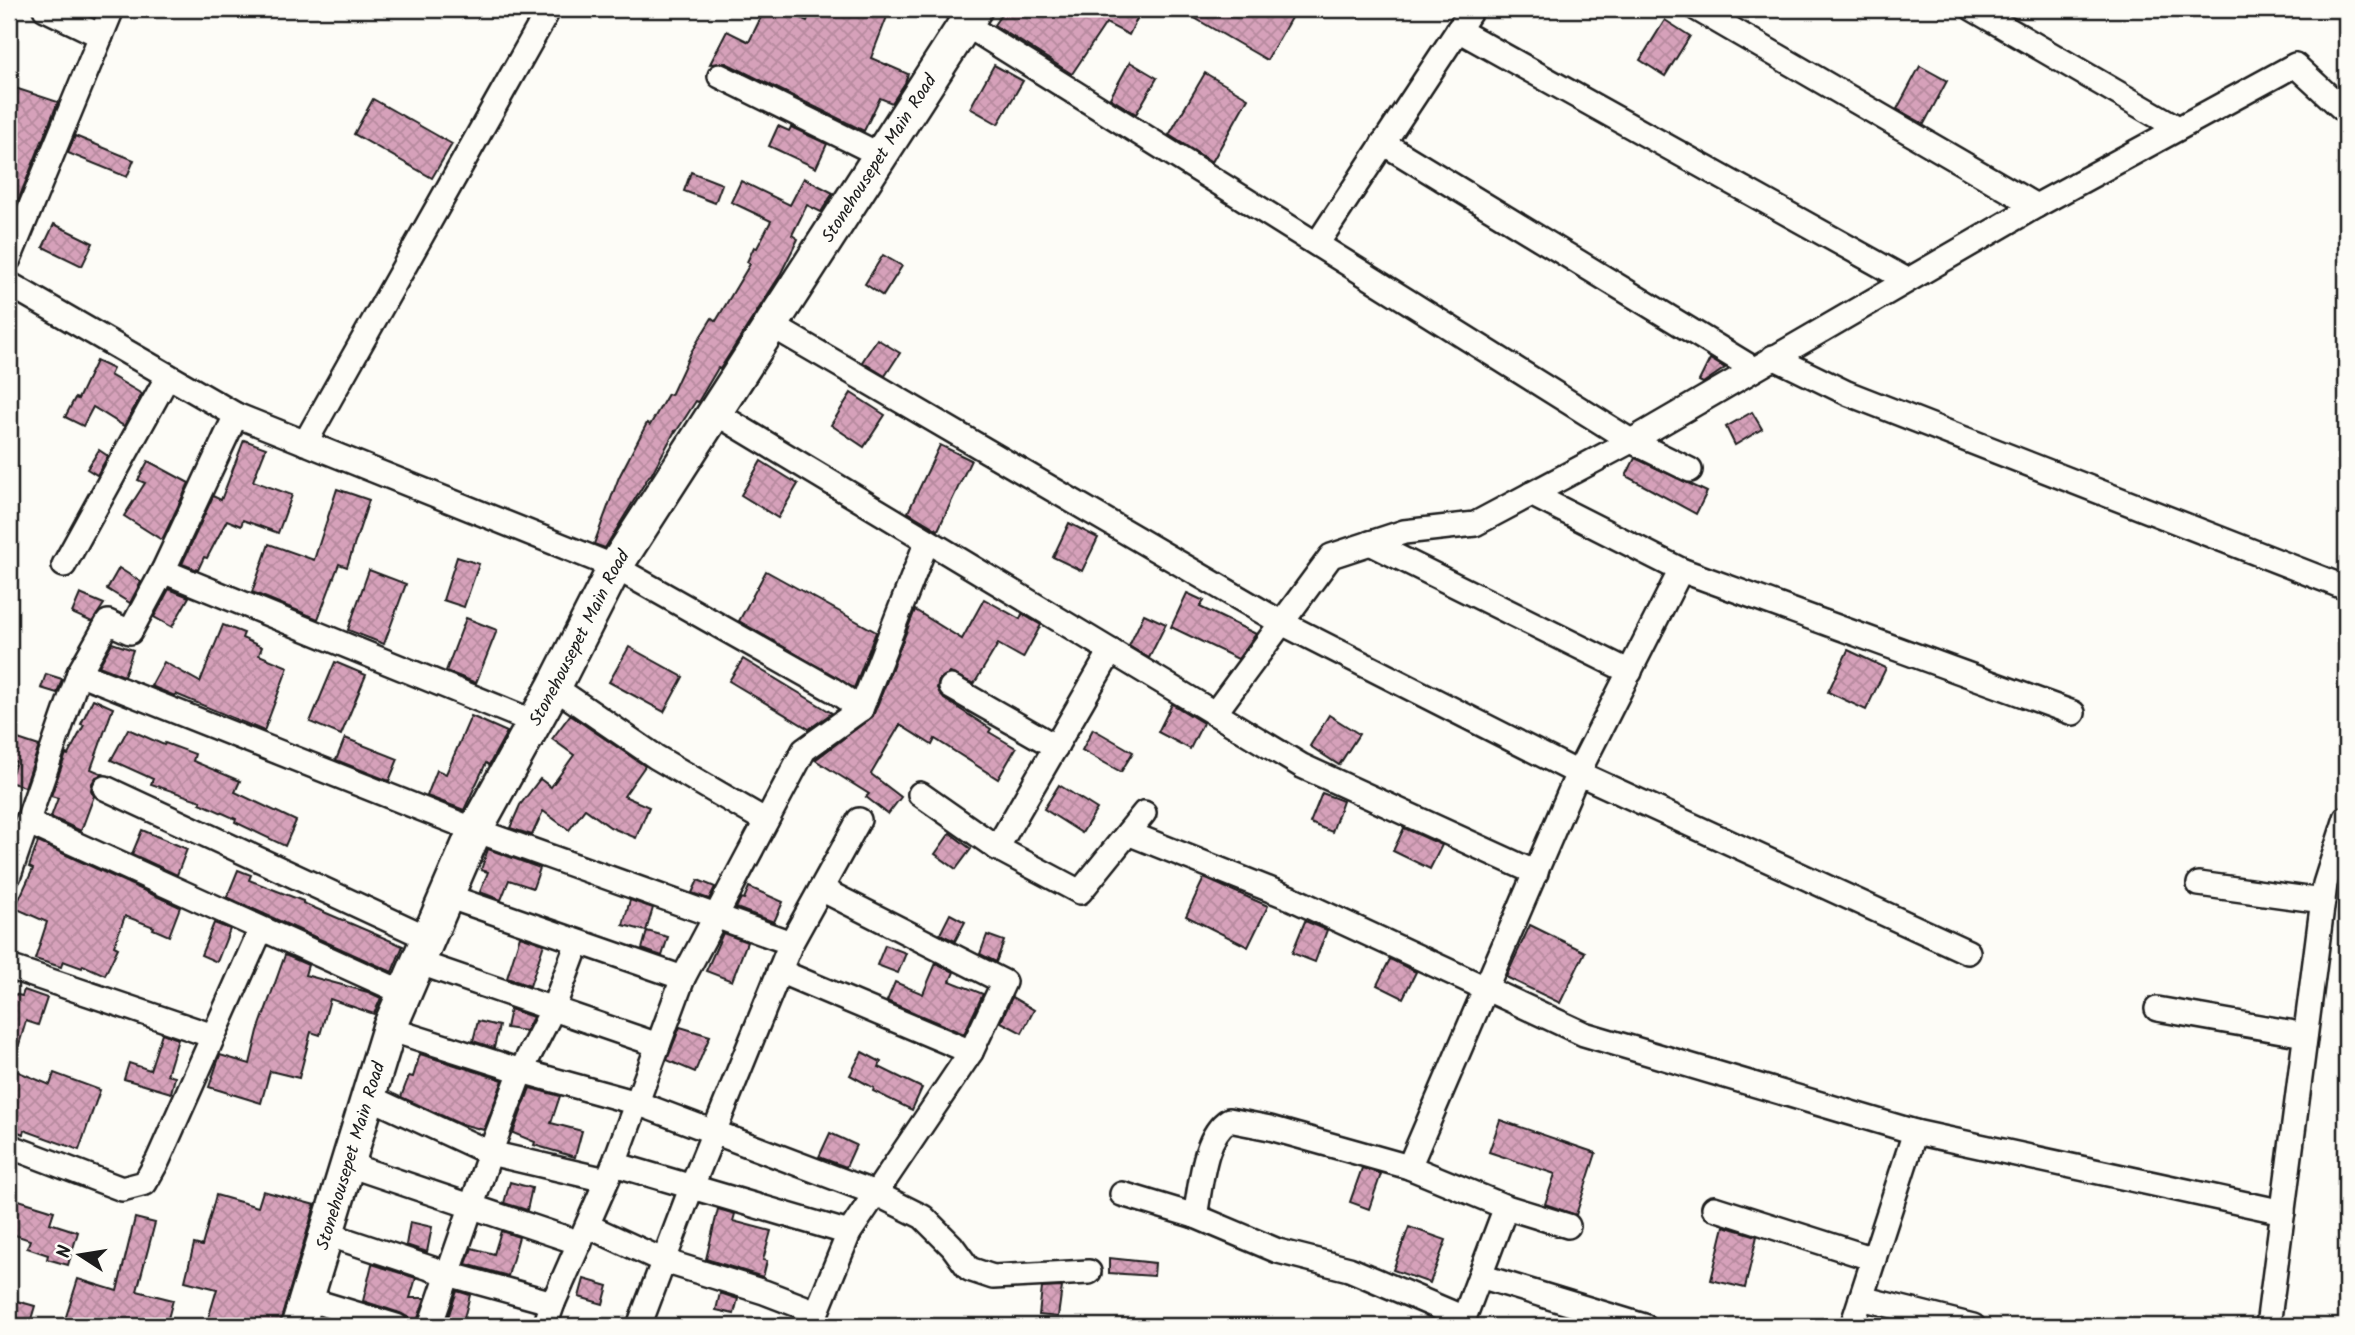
<svg xmlns="http://www.w3.org/2000/svg" width="2355" height="1335" font-family="Kalam,sans-serif">
<style>
.building{fill:url(#building-cross-hatch);stroke:#1c1c1c;stroke-width:2}
.lines{fill:none;stroke-linecap:round;stroke-linejoin:round}
.minor-casing{stroke:#1c1c1c;stroke-width:28}
.secondary-casing{stroke:#1c1c1c;stroke-width:38}
.minor{stroke:#fdfcf7;stroke-width:23}
.secondary{stroke:#fdfcf7;stroke-width:33}
.labels{text-anchor:middle;stroke-width:5;stroke-linejoin:round;paint-order:stroke}
.street-label{font-size:18px;fill:#1c1c1c;stroke:#fdfcf7}
</style>
<defs>
<pattern id="building-cross-hatch" width="8" height="8" patternUnits="userSpaceOnUse" patternTransform="scale(1.75)"><rect width="8" height="8" fill="#d6a1ba"/><path d="M0 0l8 8M0 8l8-8" fill="none" stroke="#b78a9f"/></pattern>
</defs>
<rect width="100%" height="100%" fill="#fdfcf7"/>
<filter id="ink" filterUnits="userSpaceOnUse"><feTurbulence type="fractalNoise" baseFrequency=".0143" numOctaves="2"/><feDisplacementMap in="SourceGraphic" scale="14" xChannelSelector="R" yChannelSelector="G"/><feConvolveMatrix kernelMatrix="1 2 1 2 8 2 1 2 1" color-interpolation-filters="sRGB"/></filter>
<g filter="url(#ink)">
<g class="building">
<polygon points="765,9 782,9 807,21 812,9 890,9 871,58 908,74 905,83 892,103 880,98 864,131 726,63 710,64 727,31 749,42"/>
<polygon points="1005,9 1142,9 1129,35 1106,23 1072,74 994,25"/>
<polygon points="1179,9 1296,9 1267,60"/>
<polygon points="1665,20 1690,36 1665,76 1640,60"/>
<polygon points="1130,62 1157,78 1136,114 1110,98"/>
<polygon points="994,65 1023,81 998,124 970,108"/>
<polygon points="1920,66 1947,81 1924,124 1897,109"/>
<polygon points="1205,73 1248,98 1212,162 1169,135"/>
<polygon points="12,87 58,102 9,223 9,98"/>
<polygon points="373,99 452,144 432,178 354,134"/>
<polygon points="778,126 789,131 791,127 827,144 816,168 769,146"/>
<polygon points="75,136 134,160 127,177 68,153"/>
<polygon points="691,172 722,184 715,203 684,191"/>
<polygon points="804,178 833,193 821,212 807,205 792,235 798,239 779,277 720,369 718,368 698,402 696,401 676,432 675,431 651,475 649,476 605,548 594,544 619,477 647,423 650,425 668,394 671,395 691,352 712,318 716,321 750,264 747,262 754,247 757,248 771,221 731,202 741,181 790,205"/>
<polygon points="54,224 93,243 82,266 43,247"/>
<polygon points="883,255 902,266 883,296 865,284"/>
<polygon points="877,339 900,353 885,376 862,362"/>
<polygon points="1710,359 1725,368 1703,383 1699,381"/>
<polygon points="96,361 113,369 110,375 142,394 124,426 93,407 83,426 65,417 75,398 78,399"/>
<polygon points="851,393 885,415 864,447 831,425"/>
<polygon points="1752,412 1762,429 1735,445 1726,427"/>
<polygon points="244,440 266,448 253,481 292,495 278,533 243,520 241,526 227,520 207,558 204,557 198,570 182,564 213,496 221,500"/>
<polygon points="940,445 971,460 938,530 908,512"/>
<polygon points="99,450 108,456 97,475 87,469"/>
<polygon points="1635,458 1707,492 1696,514 1626,476"/>
<polygon points="148,461 189,483 162,540 124,516 145,483 138,480"/>
<polygon points="761,461 798,484 778,518 741,495"/>
<polygon points="337,489 369,500 347,567 339,564 318,619 252,592 269,544 314,560"/>
<polygon points="1069,523 1098,538 1082,571 1053,557"/>
<polygon points="457,557 479,564 464,607 443,600"/>
<polygon points="119,568 141,582 130,603 107,589"/>
<polygon points="369,570 406,584 384,644 348,630"/>
<polygon points="766,571 876,632 854,688 739,621"/>
<polygon points="169,589 189,597 172,627 154,617"/>
<polygon points="1187,593 1204,601 1200,607 1256,634 1238,659 1171,627"/>
<polygon points="80,594 104,604 92,622 72,613"/>
<polygon points="984,599 1020,619 1022,614 1041,625 1023,658 998,644 974,684 950,673 939,680 937,688 944,699 991,729 989,732 1016,748 998,779 935,739 932,745 900,725 871,774 901,797 888,814 866,797 869,794 815,760 873,716 915,610 962,639"/>
<polygon points="1144,614 1166,624 1149,658 1129,646"/>
<polygon points="466,618 497,630 476,683 446,671"/>
<polygon points="223,625 244,633 242,638 262,647 259,655 288,667 264,731 176,694 175,696 151,686 164,662 200,682"/>
<polygon points="112,643 133,650 124,676 99,666"/>
<polygon points="629,647 683,677 664,712 609,682"/>
<polygon points="1848,650 1886,668 1866,710 1828,692"/>
<polygon points="743,659 832,713 809,729 729,681"/>
<polygon points="335,662 366,675 341,735 310,722"/>
<polygon points="46,674 62,679 57,693 41,688"/>
<polygon points="93,699 113,708 91,769 103,774 96,777 92,783 91,790 94,796 81,831 51,817 58,798 51,796 66,754 68,755 84,725 81,724"/>
<polygon points="1172,704 1203,723 1190,749 1158,732"/>
<polygon points="570,715 645,766 624,796 649,807 636,838 610,827 585,809 569,830 543,811 532,835 510,828 520,805 540,779 551,787 574,755 552,739"/>
<polygon points="1329,715 1359,734 1339,765 1310,746"/>
<polygon points="471,716 507,732 489,765 486,763 464,810 427,796 437,770 446,774"/>
<polygon points="128,729 164,745 165,743 195,754 193,761 240,781 235,792 296,821 285,846 235,822 236,819 200,803 201,801 151,784 153,779 111,760"/>
<polygon points="1093,729 1133,752 1121,772 1082,750"/>
<polygon points="15,738 39,746 25,787 9,782 16,762 9,759"/>
<polygon points="345,738 398,759 389,781 336,760"/>
<polygon points="1059,785 1097,809 1082,833 1044,809"/>
<polygon points="1322,793 1343,801 1332,832 1310,823"/>
<polygon points="1404,828 1442,845 1430,869 1393,851"/>
<polygon points="142,830 187,849 177,875 132,854"/>
<polygon points="950,833 971,849 956,869 935,854"/>
<polygon points="38,842 180,907 169,936 153,929 154,927 125,916 114,946 118,948 105,975 83,965 82,968 63,961 61,967 35,959 47,922 15,908 33,869 29,867"/>
<polygon points="488,849 540,868 533,888 509,880 501,900 480,892 488,872 481,870"/>
<polygon points="238,870 251,875 249,880 303,901 303,903 403,946 392,972 227,897"/>
<polygon points="1204,878 1268,906 1248,947 1186,916"/>
<polygon points="698,880 715,887 709,899 692,893"/>
<polygon points="749,887 783,902 774,922 736,908 741,898 744,899"/>
<polygon points="630,900 653,908 646,931 623,925"/>
<polygon points="950,914 965,922 955,941 940,934"/>
<polygon points="1305,921 1327,930 1315,962 1292,953"/>
<polygon points="214,923 230,929 217,962 201,955"/>
<polygon points="1530,925 1585,952 1560,1003 1506,977"/>
<polygon points="647,931 668,937 662,956 642,949"/>
<polygon points="723,933 747,942 732,981 706,971"/>
<polygon points="987,935 1004,941 996,962 980,954"/>
<polygon points="520,936 544,944 530,986 507,978"/>
<polygon points="885,945 906,953 898,973 877,965"/>
<polygon points="285,955 308,965 305,975 368,992 381,998 374,1014 330,999 320,1035 311,1032 299,1078 270,1071 261,1103 209,1087 220,1055 250,1064 258,1031"/>
<polygon points="1390,959 1416,972 1403,998 1377,985"/>
<polygon points="936,963 954,972 950,981 983,994 964,1034 887,1001 895,982 923,994"/>
<polygon points="24,990 47,998 38,1025 26,1021 13,1065 9,1065 9,993 22,996"/>
<polygon points="1012,997 1034,1010 1022,1033 1001,1022"/>
<polygon points="510,1009 533,1017 526,1031 506,1028"/>
<polygon points="478,1021 499,1026 494,1048 473,1041"/>
<polygon points="680,1027 710,1036 695,1072 667,1060"/>
<polygon points="162,1033 178,1039 167,1075 175,1077 171,1093 124,1079 129,1063 150,1070"/>
<polygon points="862,1052 881,1062 879,1067 922,1088 912,1110 873,1091 874,1088 850,1075"/>
<polygon points="420,1054 503,1080 484,1130 458,1123 401,1097 409,1076 413,1077"/>
<polygon points="9,1068 50,1085 54,1073 100,1090 79,1150 24,1130 23,1134 9,1128"/>
<polygon points="530,1088 560,1096 551,1123 582,1131 575,1157 534,1145 535,1142 513,1133"/>
<polygon points="1500,1120 1596,1153 1576,1215 1545,1204 1555,1174 1489,1152"/>
<polygon points="830,1133 856,1145 846,1167 819,1157"/>
<polygon points="1362,1168 1381,1174 1369,1209 1350,1202"/>
<polygon points="510,1182 532,1188 527,1210 504,1203"/>
<polygon points="263,1191 315,1205 279,1326 206,1326 217,1289 185,1281 194,1244 202,1246 216,1195 258,1207"/>
<polygon points="9,1197 54,1211 50,1223 78,1232 68,1265 47,1259 48,1255 27,1248 30,1240 9,1233"/>
<polygon points="718,1209 735,1214 733,1221 771,1231 763,1260 767,1261 763,1277 706,1259"/>
<polygon points="135,1218 155,1223 137,1291 173,1300 166,1326 63,1326 78,1279 117,1291"/>
<polygon points="410,1222 432,1227 427,1252 406,1245"/>
<polygon points="1724,1226 1757,1236 1745,1288 1711,1280"/>
<polygon points="1409,1227 1446,1240 1430,1283 1393,1270"/>
<polygon points="501,1231 519,1237 508,1276 466,1264 472,1248 494,1254"/>
<polygon points="1109,1258 1155,1263 1154,1276 1109,1273"/>
<polygon points="372,1264 416,1278 410,1298 425,1298 416,1324 410,1324 409,1318 400,1313 363,1301"/>
<polygon points="584,1279 608,1286 603,1304 579,1297"/>
<polygon points="1062,1287 1058,1317 1039,1315 1042,1288"/>
<polygon points="457,1291 470,1295 462,1326 445,1326"/>
<polygon points="720,1293 738,1299 734,1314 716,1310"/>
<polygon points="17,1301 35,1306 29,1326 11,1326"/>
</g>
<g class="lines">
<defs>
<g id="minor">
<polyline points="45,9 101,36"/>
<polyline points="1697,9 2036,206"/>
<polyline points="1973,9 2178,128"/>
<polyline points="965,24 1631,441 1690,470"/>
<polyline points="1458,30 1907,280"/>
<polyline points="720,76 880,155"/>
<polyline points="1383,143 1754,369"/>
<polyline points="1317,244 1472,9"/>
<polyline points="9,259 112,9"/>
<polyline points="9,284 236,415 615,567 833,690 861,709"/>
<polyline points="771,325 1280,622 1578,773 1968,952"/>
<polyline points="1773,357 1847,393 2346,588"/>
<polyline points="714,412 1302,766 1536,873"/>
<polyline points="305,443 549,9"/>
<polyline points="1531,494 1681,570 2073,713"/>
<polyline points="1370,543 1630,672"/>
<polyline points="64,565 168,376"/>
<polyline points="163,571 534,722"/>
<polyline points="79,673 475,830 791,943"/>
<polyline points="554,687 656,757 766,821"/>
<polyline points="951,687 1056,747"/>
<polyline points="1215,713 1331,556 1404,532 1475,524 1631,441 2036,206 2295,65 2346,112"/>
<polyline points="105,788 428,938"/>
<polyline points="920,794 997,848 1080,892 1144,813"/>
<polyline points="27,822 404,993"/>
<polyline points="1128,833 1291,898 1584,1034 1915,1132 2283,1212"/>
<polyline points="997,848 1111,651"/>
<polyline points="9,875 79,673 108,622 130,632 163,571 236,415"/>
<polyline points="2199,884 2323,901"/>
<polyline points="447,896 683,978"/>
<polyline points="417,962 658,1045"/>
<polyline points="9,967 213,1036"/>
<polyline points="779,971 971,1052"/>
<polyline points="2157,1009 2305,1035"/>
<polyline points="389,1029 521,1071 637,1103 875,1193 923,1217 952,1246 969,1269 993,1277 1089,1272"/>
<polyline points="367,1096 490,1153 606,1180"/>
<polyline points="9,1146 122,1189 145,1183 158,1160 261,929"/>
<polyline points="346,1164 580,1243"/>
<polyline points="614,1164 849,1233"/>
<polyline points="1409,1167 1578,773 1681,570"/>
<polyline points="1122,1194 1195,1216 1278,1251 1349,1269 1464,1318"/>
<polyline points="1714,1208 1874,1259"/>
<path d="M 1195,1216 C 1201,1187 1203,1136 1229,1120 L 1270,1128 L 1409,1167 L 1506,1207 L 1568,1226"/>
<polyline points="588,1226 664,1261 764,1292 816,1312"/>
<polyline points="327,1234 448,1274 553,1303"/>
<polyline points="1480,1276 1644,1326"/>
<polyline points="1861,1298 1973,1326"/>
<polyline points="307,1299 396,1326"/>
<polyline points="430,1326 490,1153 521,1071 553,1009 578,942"/>
<polyline points="545,1326 553,1303 614,1164 683,978 804,750 861,709 927,541"/>
<polyline points="639,1326 692,1186 791,943 859,820"/>
<polyline points="811,1326 849,1233 971,1052 1004,982 821,889"/>
<polyline points="1461,1326 1506,1207"/>
<polyline points="1852,1326 1915,1132"/>
<polyline points="2268,1326 2325,884 2346,818"/>
</g>
<g id="secondary">
<path id="s1" d="M 298,1326 L 389,1029 L 475,830 L 554,687 L 615,567 L 975,9"/>
</g>
</defs>
<use href="#minor" class="minor-casing"/>
<use href="#secondary" class="secondary-casing"/>
<use href="#minor" class="minor"/>
<use href="#secondary" class="secondary"/>
</g>
</g>
<g class="labels">
<g class="street-label">
<text dy="6" stroke="none"><textPath href="#s1" startOffset="1312">Stonehousepet Main Road</textPath></text>
<text dy="6" stroke="none"><textPath href="#s1" startOffset="746">Stonehousepet Main Road</textPath></text>
<text dy="6" stroke="none"><textPath href="#s1" startOffset="178">Stonehousepet Main Road</textPath></text>
</g>
</g>
<rect width="2355" height="1335" fill="none" stroke="#fdfcf7" stroke-width="35"/>
<rect x="18" y="18" width="2320" height="1300" fill="none" stroke="#1c1c1c" stroke-width="2.5" filter="url(#ink)"/>
<g transform="translate(80 1255) rotate(282)" stroke="#fdfcf7" stroke-width="5" paint-order="stroke">
<path d="M0-5L12 26L0 18L-12 26Z" fill="#1c1c1c"/>
<text y="-10" font-size="19" font-weight="bold" text-anchor="middle" fill="#1c1c1c">N</text>
</g>
</svg>
